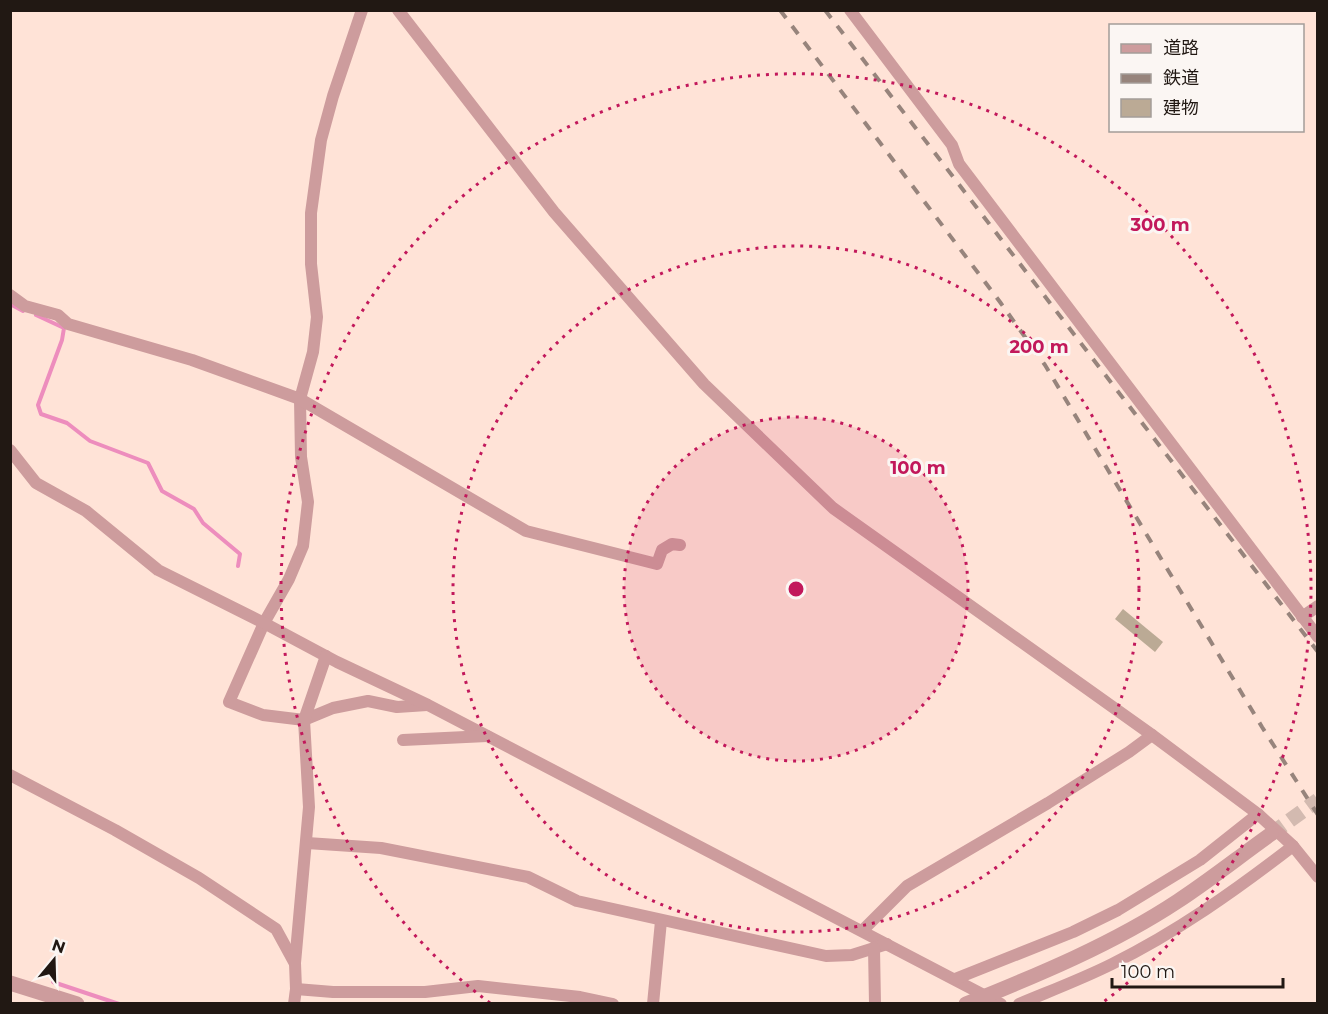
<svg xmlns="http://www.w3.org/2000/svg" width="1328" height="1014" font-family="Montserrat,'Noto Sans JP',sans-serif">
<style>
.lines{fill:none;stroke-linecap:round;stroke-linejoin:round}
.stream{stroke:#ed8dbd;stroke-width:4}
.building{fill:#bbaa95}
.tertiary-tunnel{stroke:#d3bab0;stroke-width:15;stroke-dasharray:15 8;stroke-linecap:butt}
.minor{stroke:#cd9c9d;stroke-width:12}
.tertiary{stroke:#cd9c9d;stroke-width:15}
.rail{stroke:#97847c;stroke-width:4;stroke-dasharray:10 10;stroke-linecap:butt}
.ring{fill:none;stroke:#c2185b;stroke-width:3;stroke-dasharray:3 6}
.centre{fill:#c2185b;stroke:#fbf6f3;stroke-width:3}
.ring-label{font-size:18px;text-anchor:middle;font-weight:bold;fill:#c2185b;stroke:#fbf6f3;stroke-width:6;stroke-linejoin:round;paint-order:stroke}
</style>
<rect width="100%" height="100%" fill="#ffe3d7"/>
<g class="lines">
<g class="stream">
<polyline points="10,304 23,311"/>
<polyline points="36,315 64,328 62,340 38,405 41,414 67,423 90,441 148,463 162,491 194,509 203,523 240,554 238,566"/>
<polyline points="53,982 119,1004"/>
</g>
</g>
<polygon class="building" points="1123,609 1163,642 1155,652 1115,619"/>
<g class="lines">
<polyline class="tertiary-tunnel" points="1271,834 1318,800"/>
<g class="minor">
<polyline points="362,10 333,96 321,140 311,213 311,264 317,317 313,352 300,399 301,457 308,502 303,546 289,579 264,623 229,702 263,715 304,720 333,708 368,701 397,707 427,705"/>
<polyline points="398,10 554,212 704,384 833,508 1152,735 1258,814 1293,846 1318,877"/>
<polyline points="850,10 952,145 959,164 1318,637"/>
<polyline points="10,295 25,306 58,315 68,324 192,360 300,399 526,531 657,564 662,550 672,544 680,545"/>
<polyline points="10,450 36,483 86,511 158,570 264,623 337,662 428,705 1001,1004"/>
<polyline points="1302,617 1318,606"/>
<polyline points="403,740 487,736"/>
<polyline points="10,775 115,830 199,878 276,929 294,962"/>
<polyline points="307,843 381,848 528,877 577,901 826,956 852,955 887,944"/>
<polyline points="863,930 907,886 1048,803 1129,752 1152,735"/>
<polyline points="874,948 875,1004"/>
<polyline points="955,979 1073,932 1118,910 1200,860 1258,814"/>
<polyline points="296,989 333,992 425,992 478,986 580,997 613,1004"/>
<polyline points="294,1004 296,989 295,963 309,807 304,720 326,656"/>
<polyline points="653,1004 661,921"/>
<path d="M 1019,1004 C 1050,991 1082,979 1112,964 C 1177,932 1236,890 1293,846"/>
</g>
<g class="tertiary">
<polyline points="10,983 77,1004"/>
<path d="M 966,1004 C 1038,975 1113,944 1178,901 C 1210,880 1240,856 1271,834"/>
</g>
<g class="rail">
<polyline points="780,10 1000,302 1045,365 1262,727 1318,815"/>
<polyline points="825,10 1318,652"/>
</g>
</g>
<circle cx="796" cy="589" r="172" fill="#c2185b" fill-opacity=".12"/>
<g class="ring">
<circle cx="796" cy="589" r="172"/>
<circle cx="796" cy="589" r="343"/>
<path d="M490 1003A515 515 0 1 1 1102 1003"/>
</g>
<circle cx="796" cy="589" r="9" class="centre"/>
<g class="ring-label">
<text x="1160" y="231">300 m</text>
<text x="1039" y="353">200 m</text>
<text x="918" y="474">100 m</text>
</g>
<rect width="1328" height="1014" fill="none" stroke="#211813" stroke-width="24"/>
<rect x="1109" y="24" width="195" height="108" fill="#fbf6f3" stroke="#a49d99" stroke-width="1.5"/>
<rect x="1121" y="44" width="30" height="9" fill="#cd9c9d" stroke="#a49d99" stroke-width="1.5"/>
<text x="1163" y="54" font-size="18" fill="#211813">道路</text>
<rect x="1121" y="74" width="30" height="9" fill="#97847c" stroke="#a49d99" stroke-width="1.5"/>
<text x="1163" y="84" font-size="18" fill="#211813">鉄道</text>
<rect x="1121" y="99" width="30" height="18" fill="#bbaa95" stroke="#a49d99" stroke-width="1.5"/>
<text x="1163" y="114" font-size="18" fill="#211813">建物</text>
<g transform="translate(54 960) rotate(19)" stroke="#fbf6f3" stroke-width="4.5" paint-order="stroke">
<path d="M0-4.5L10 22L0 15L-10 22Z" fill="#211813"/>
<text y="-9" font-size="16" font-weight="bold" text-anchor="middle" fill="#211813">N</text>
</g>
<path d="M1112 978v9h171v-9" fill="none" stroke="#211813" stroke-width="3"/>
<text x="1121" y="978" font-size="18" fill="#211813" stroke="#fbf6f3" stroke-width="4.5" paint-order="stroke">100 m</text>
</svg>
